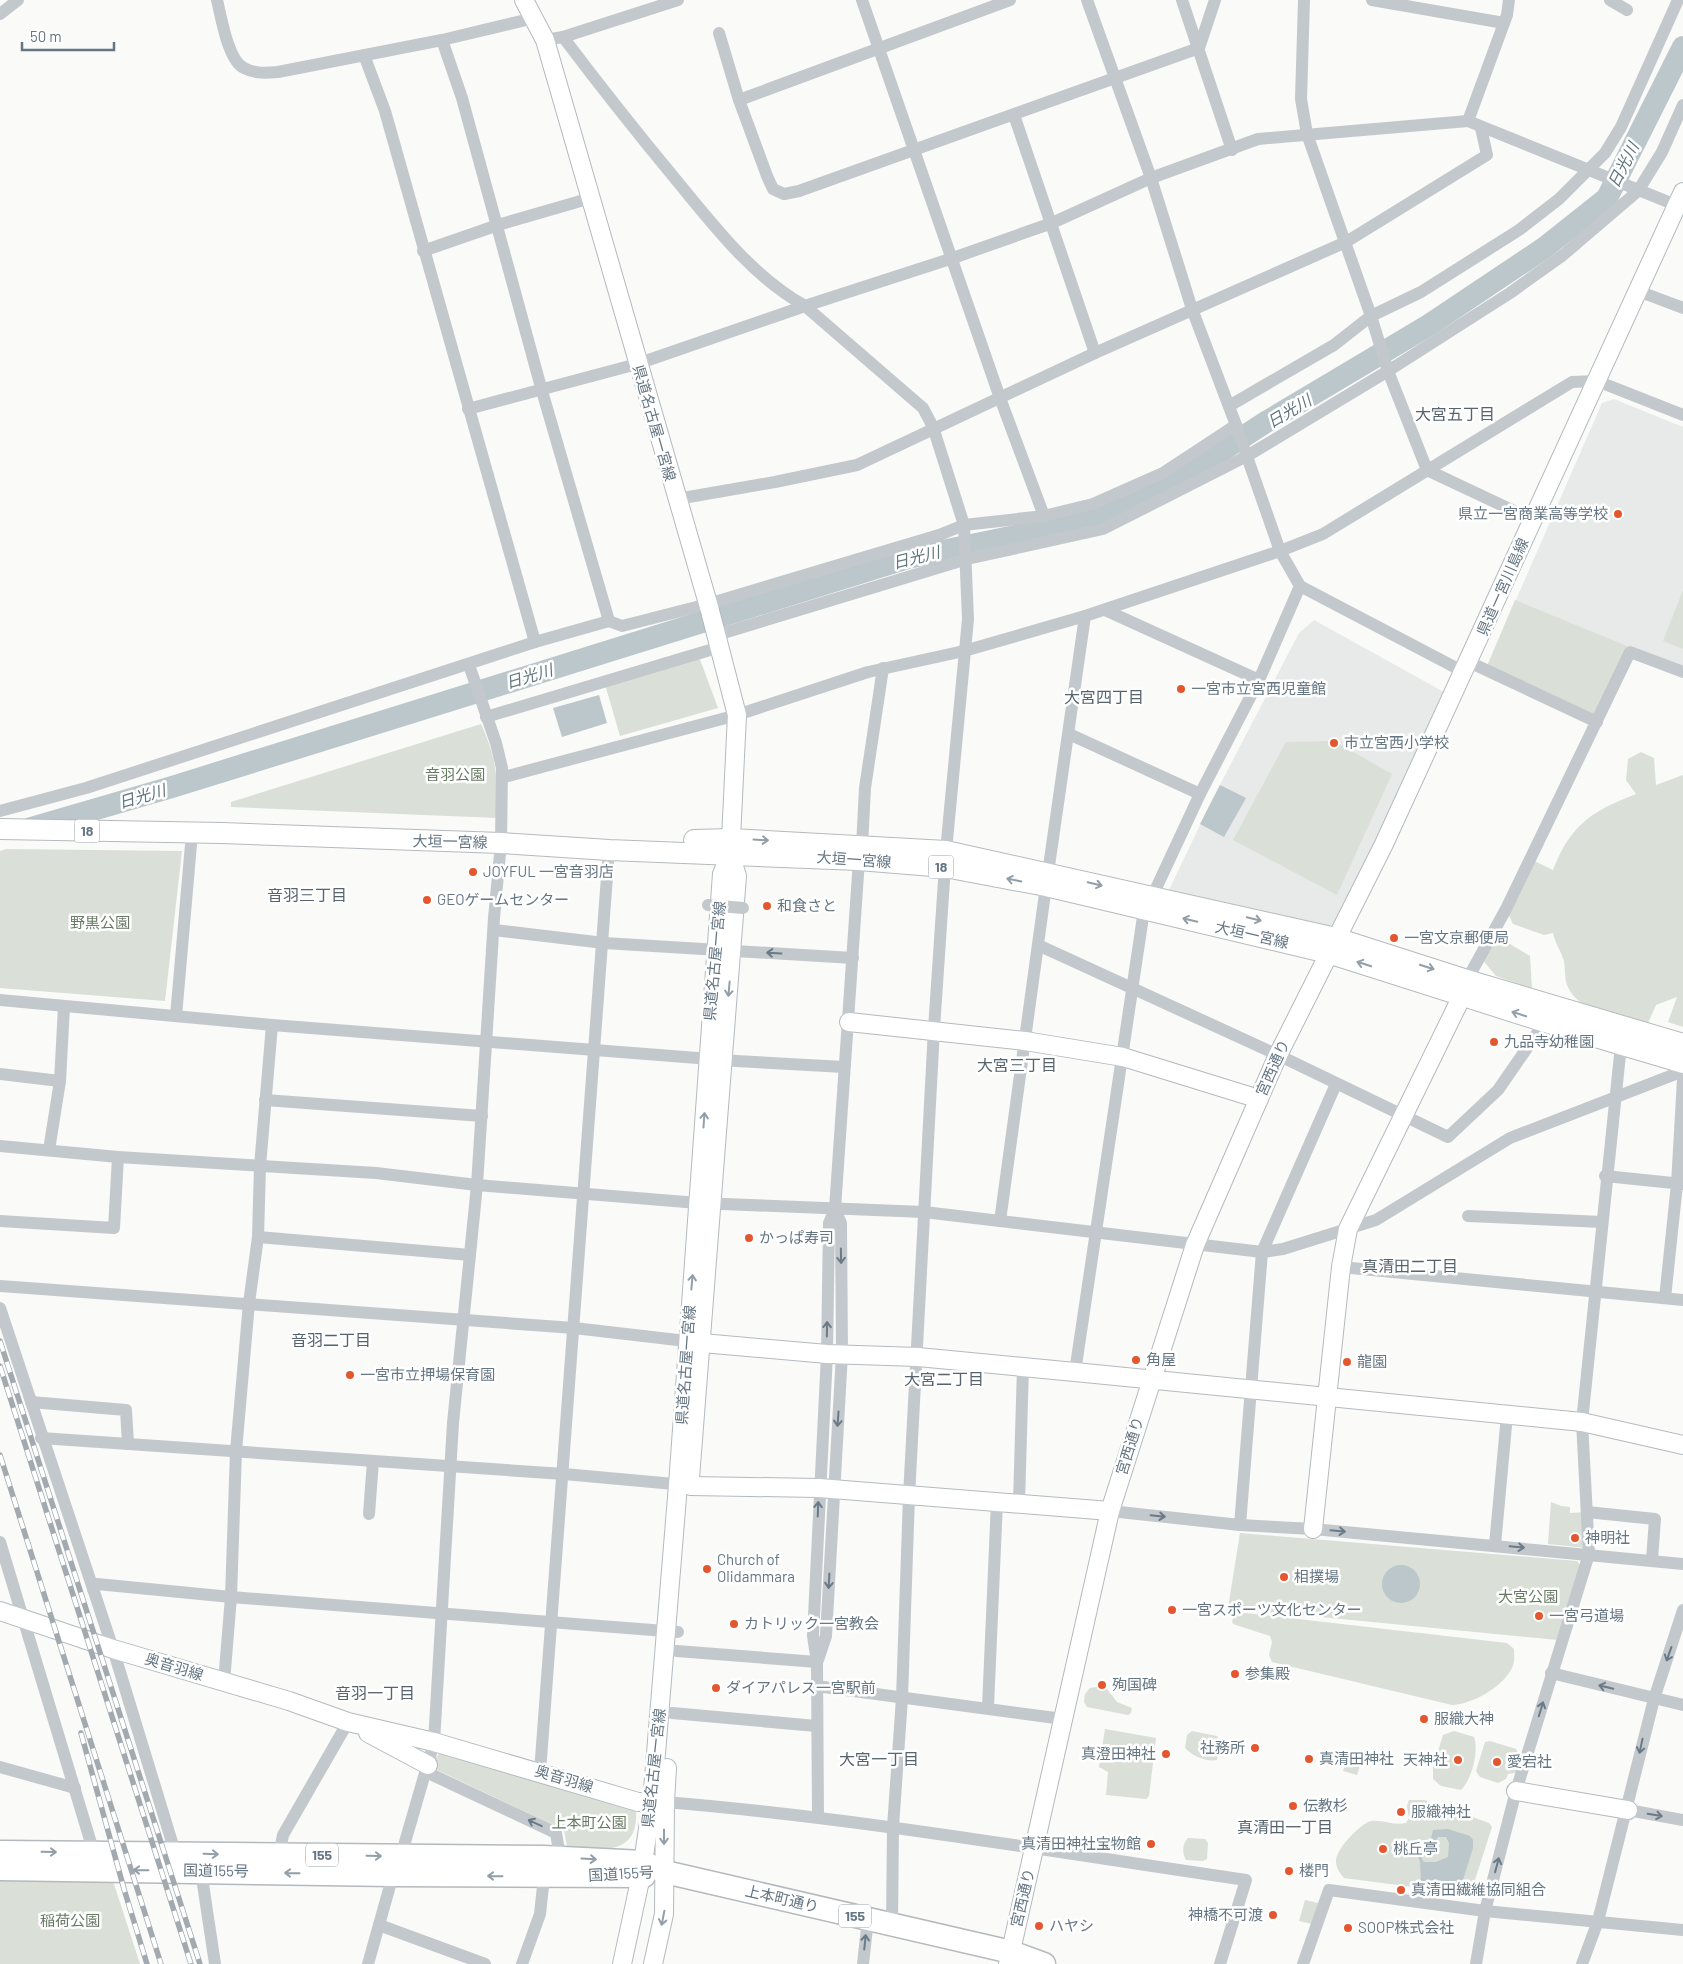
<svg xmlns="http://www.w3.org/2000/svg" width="1683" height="1964" font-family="Barlow,'Noto Sans JP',sans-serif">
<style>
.built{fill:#e8e9e9}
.green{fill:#dadfd7}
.water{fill:#bbc7cb;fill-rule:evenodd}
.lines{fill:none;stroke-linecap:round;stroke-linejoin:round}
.river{stroke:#bbc7cb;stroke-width:22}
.secondary-casing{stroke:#b3babf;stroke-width:20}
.primary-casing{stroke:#b5babe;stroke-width:22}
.highway-casing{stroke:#b4b9bd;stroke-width:25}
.street{stroke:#c3c8cc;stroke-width:12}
.secondary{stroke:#fff;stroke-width:18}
.primary{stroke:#fff;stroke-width:20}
.highway{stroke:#fff;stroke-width:22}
.rail-casing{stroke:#a2aab0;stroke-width:5.5}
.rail{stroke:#fff;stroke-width:4;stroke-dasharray:11;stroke-linecap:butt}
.street-bridge{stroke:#c3c8cc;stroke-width:12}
.oneway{stroke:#939fa8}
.oneway2{stroke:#6a7a87}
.poi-dot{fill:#e4572e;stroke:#fff;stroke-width:2}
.labels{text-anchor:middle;stroke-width:5;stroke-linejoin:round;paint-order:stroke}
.shield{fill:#fff;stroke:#939fa8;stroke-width:1}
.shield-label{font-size:14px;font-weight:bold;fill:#657683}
.street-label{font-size:15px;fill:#657683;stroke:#fff}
.poi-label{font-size:15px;fill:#657683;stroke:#fff;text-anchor:start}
.park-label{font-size:15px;fill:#687a64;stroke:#fff}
.water-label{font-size:16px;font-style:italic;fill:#60757c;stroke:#fff}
.neighbourhood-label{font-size:16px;fill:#57646e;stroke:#fff}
</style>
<rect width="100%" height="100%" fill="#fafaf8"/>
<g class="built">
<polygon points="1614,399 1683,427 1683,666 1627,646 1594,720 1484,673 1602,403"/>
<polygon points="1314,620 1444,692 1447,701 1336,923 1324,928 1169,890 1210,804 1299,633"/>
</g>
<g class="green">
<polygon points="1683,590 1683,649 1663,641"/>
<polygon points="1515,600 1627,646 1594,720 1484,673"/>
<polygon points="698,654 718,708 620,736 604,681"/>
<path d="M 481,724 C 497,759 498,780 497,818 L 231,807 L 231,802 Z"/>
<polygon points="1334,741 1392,774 1337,895 1233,840 1286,742"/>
<path d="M 1641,752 L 1654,758 L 1656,785 L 1683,775 L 1683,1027 L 1668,1022 L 1677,997 L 1656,1005 L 1648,1023 C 1620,1017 1579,1014 1567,985 C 1564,976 1566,966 1563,958 C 1560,949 1555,943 1553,933 L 1544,935 L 1513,924 L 1506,909 L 1530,859 L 1553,870 C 1571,824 1592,811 1636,794 L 1626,780 L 1628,759 Z"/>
<polygon points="6,849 182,851 165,1001 0,988 0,851"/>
<polygon points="1493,934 1530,956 1532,989 1496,976 1481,958"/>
<polygon points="1551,1502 1561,1506 1570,1507 1570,1513 1587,1512 1585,1548 1548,1544"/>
<polygon points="1240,1533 1577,1561 1581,1566 1558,1640 1228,1608"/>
<path d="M 1237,1612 L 1507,1643 L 1514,1649 C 1514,1655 1515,1662 1512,1668 C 1502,1688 1472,1704 1452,1705 L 1272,1662 L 1269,1655 L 1272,1642 L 1270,1636 L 1233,1624 L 1232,1621 Z"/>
<polygon points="1097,1687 1106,1688 1117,1702 1132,1708 1131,1713 1128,1715 1087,1707 1084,1702 1085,1694 1090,1688"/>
<polygon points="1105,1729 1156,1738 1149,1796 1146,1799 1106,1795 1108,1772 1099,1767"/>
<path d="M 1192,1731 L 1217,1736 L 1221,1743 L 1217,1760 C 1206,1762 1192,1756 1185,1748 L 1187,1735 Z"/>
<path d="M 1454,1731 L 1474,1737 C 1479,1751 1472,1779 1461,1790 L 1441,1786 L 1433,1779 L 1433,1767 L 1443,1735 Z"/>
<polygon points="1490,1741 1516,1749 1520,1757 1516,1773 1508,1774 1506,1779 1498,1783 1480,1777 1476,1771 1485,1742"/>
<path d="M 440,1753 L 636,1811 C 639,1856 600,1851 567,1846 L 564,1830 L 437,1770 L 433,1760 Z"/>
<polygon points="1350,1762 1360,1766 1357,1775 1343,1771 1345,1765 1348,1766"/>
<path d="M 1409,1800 L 1425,1800 L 1489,1823 L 1492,1827 L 1474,1883 L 1459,1893 L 1344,1878 C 1339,1872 1336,1868 1336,1861 C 1336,1849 1360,1824 1371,1821 C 1383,1819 1394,1826 1406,1823 L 1409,1818 L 1407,1806 Z"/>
<path d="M 1188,1838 L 1205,1839 L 1208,1843 L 1207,1859 L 1203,1861 L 1186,1860 C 1182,1853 1182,1844 1188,1838 Z"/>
<polygon points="54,1879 113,1881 140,1964 0,1964 0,1881"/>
<polygon points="1305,1900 1318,1903 1312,1924 1299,1921"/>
</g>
<g class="water">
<polygon points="599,695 607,723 562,737 553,708"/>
<polygon points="1220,785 1246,798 1224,837 1200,824"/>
<circle cx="1401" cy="1584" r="19"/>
<path d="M 1448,1829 L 1470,1836 L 1473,1840 L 1473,1848 L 1462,1883 L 1458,1886 L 1421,1883 L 1420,1862 L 1416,1850 L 1431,1838 L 1433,1830 ZM 1438,1837 L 1446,1837 L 1449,1843 L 1448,1857 L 1436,1862 L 1424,1862 L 1419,1854 L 1431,1848 Z"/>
</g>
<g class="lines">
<polyline class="river" points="31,828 172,787 908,558 1060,527 1114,512 1178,479 1266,422 1429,325 1544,248 1607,198 1683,47"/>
<defs>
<g id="secondary">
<polyline points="524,0 545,40 709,607 737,715 731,839 730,854 722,874 678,1485 652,1802 641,1876 622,1964"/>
<polyline points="849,1022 1025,1041 1123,1057 1259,1099"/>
<polyline points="702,1343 827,1354 918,1357 1075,1372 1582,1422 1683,1445"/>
<polyline points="690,1478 737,876 730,854"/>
<polyline points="690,1486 819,1488 1110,1511"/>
<polyline points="1313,1529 1341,1267 1348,1229 1462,996"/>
<polyline points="0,1611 113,1649 289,1701 348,1722 434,1742 638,1802 664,1802"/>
<polyline points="368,1733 428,1765"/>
<polyline points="1516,1791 1628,1810"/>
<polyline points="653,1964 664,1914 665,1802 667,1768"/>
<polyline points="1008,1964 1110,1511 1195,1245 1278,1055 1384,844 1683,192"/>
</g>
<g id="primary">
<polyline points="0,829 222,833 501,843 609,850 859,860 945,867 1046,886 1328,953 1545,1022 1683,1063"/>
<polyline points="694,840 731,839 946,851 1336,938 1467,980 1683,1044"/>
</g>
<g id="highway">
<polyline points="0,1852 543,1857 643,1862 665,1872 1011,1952 1044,1964"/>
<polyline points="0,1869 393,1875 644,1876"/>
</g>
</defs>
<use href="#secondary" class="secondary-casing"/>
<use href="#primary" class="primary-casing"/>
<use href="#highway" class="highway-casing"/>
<g class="street">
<path d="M 217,0 C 221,16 228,61 244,68 C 255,74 267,73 278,72 L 442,40 L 534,18"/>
<polyline points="862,0 1000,398 1044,516"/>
<polyline points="1087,0 1151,178 1192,309 1236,425 1280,551 1300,586 1464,672"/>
<polyline points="1182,0 1232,150"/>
<polyline points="1304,0 1301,99 1307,134 1371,316 1388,371 1427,470 1533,520"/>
<polyline points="1372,0 1504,23"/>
<polyline points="1610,0 1627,10"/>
<polyline points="0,14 18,0"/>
<polyline points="719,33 739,100 767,176 773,189 784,194 799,191 1199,48 1215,0"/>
<polyline points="563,37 678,0"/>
<polyline points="442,40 462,98 542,391 609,621"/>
<path d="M 545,40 L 563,37 C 600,86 638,134 677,181 C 715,227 752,276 805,306 L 923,408 L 933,427 L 964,525 L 968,619 L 946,851 L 934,1029 L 909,1496 L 902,1698 L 893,1827 L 892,1925"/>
<polyline points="364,55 385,111 535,642"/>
<polyline points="739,100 1010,0"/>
<polyline points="1014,115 1095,353"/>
<polyline points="1468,121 1507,15 1509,0"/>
<polyline points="423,251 498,225 591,198"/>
<polyline points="1638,291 1683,308"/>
<polyline points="1229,406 1334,345 1371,316 1421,292 1519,230 1559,199 1605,153 1621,127 1678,0"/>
<polyline points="468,409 637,364 805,306 953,258 1052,223 1151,178 1258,139 1468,121 1683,208"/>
<polyline points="677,499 775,482 857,465 1095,353 1346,242 1487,155 1481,128"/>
<polyline points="1105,610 1259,680"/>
<polyline points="717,635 967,559 1103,529 1247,456 1388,371 1510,293 1563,255 1638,191 1662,152 1683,105"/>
<polyline points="1469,662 1597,722"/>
<polyline points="486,717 720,647"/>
<polyline points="1069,734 1200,794"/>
<polyline points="504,777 737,715 868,672 964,651 1085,616 1280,551 1323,534 1572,382 1597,381 1683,415"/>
<polyline points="0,811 86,788 535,642 609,621 622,626 708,604 939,535 964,525 1044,516 1093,504 1163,473 1236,425"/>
<polyline points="862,846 865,788 883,668"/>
<polyline points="1048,873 1085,616"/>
<polyline points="1152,897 1200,794 1259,680 1300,586"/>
<polyline points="494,930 604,943 853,958"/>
<polyline points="1038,945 1278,1055 1448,1137 1498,1090 1545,1022"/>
<polyline points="1467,980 1506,909 1630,652 1683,672"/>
<polyline points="0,1000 272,1025 736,1061 844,1067"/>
<polyline points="176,1016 192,833"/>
<polyline points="0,1074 60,1081"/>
<polyline points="265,1100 482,1116"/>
<polyline points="0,1146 118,1157 376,1173 477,1185 698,1203 924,1212 1262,1252 1283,1249 1376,1220 1510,1138 1683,1071"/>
<polyline points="49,1150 60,1081 64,1007"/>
<polyline points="1605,1176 1683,1184"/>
<polyline points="1468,1216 1602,1222"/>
<polyline points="0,1221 114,1228 118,1157"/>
<polyline points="1000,1221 1046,886"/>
<polyline points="258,1237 470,1255"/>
<polyline points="1341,1267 1683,1300"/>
<polyline points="0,1286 574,1328 695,1342"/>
<polyline points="1665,1298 1677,1184 1683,1079"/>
<polyline points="0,1308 113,1649 175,1852"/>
<polyline points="1075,1372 1144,910"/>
<polyline points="31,1402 126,1410 128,1444"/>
<polyline points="41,1438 564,1474 685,1485"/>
<polyline points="1019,1502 1023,1367"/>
<polyline points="1110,1511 1240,1525 1313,1529 1683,1564"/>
<polyline points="1587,1512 1655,1519 1652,1560"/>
<polyline points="369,1514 373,1461"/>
<polyline points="1240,1525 1262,1252 1336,1084"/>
<polyline points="0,1542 94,1853"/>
<polyline points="1495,1545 1507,1415"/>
<polyline points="93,1589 97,1584 231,1597 678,1632"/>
<polyline points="677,1651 817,1662"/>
<polyline points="818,1660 826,1636 842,1354 841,1223 835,1209"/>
<polyline points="1551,1673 1683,1705"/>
<polyline points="224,1682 231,1597 236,1451 249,1303 258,1237 260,1166 272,1025"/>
<polyline points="816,1686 1063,1719"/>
<polyline points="988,1707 997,1501"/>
<polyline points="672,1713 816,1726"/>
<polyline points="0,1767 75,1788"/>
<polyline points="426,1772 556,1833 560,1857"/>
<polyline points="540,1772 609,850"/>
<path d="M 665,1802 C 860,1818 1053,1852 1246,1880 L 1220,1964"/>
<polyline points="1628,1810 1683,1820"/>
<polyline points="818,1817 817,1662 813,1636 827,1354 829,1223 835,1209 859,860"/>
<polyline points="279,1855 283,1835 348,1722"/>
<polyline points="401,1856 434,1742 453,1423 477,1185 494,918 501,843 502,768 496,743 469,665"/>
<polyline points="201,1871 215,1964"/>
<polyline points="379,1925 485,1964"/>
<polyline points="368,1964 393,1875"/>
<polyline points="522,1964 540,1914 544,1877"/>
<polyline points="863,1964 868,1919"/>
<polyline points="1303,1964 1329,1890 1485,1911 1683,1930"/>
<polyline points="1476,1964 1485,1911 1516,1791 1589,1554 1582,1422 1621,1045"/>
<polyline points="1582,1964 1598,1921 1654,1699 1683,1610"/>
</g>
<use href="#secondary" class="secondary"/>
<use href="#primary" class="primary"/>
<use href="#highway" class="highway"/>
<defs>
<g id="rail">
<polyline points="0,1341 200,1964"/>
<polyline points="0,1366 191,1964"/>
<polyline points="0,1455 161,1964"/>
<polyline points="81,1733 124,1889 147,1964"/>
</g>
</defs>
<use href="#rail" class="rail-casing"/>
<use href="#rail" class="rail"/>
<polyline class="street-bridge" points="708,905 743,908"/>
</g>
<defs><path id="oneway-shaft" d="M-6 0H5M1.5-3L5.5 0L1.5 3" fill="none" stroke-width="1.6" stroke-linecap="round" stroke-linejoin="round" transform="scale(1.25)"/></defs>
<g class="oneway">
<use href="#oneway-shaft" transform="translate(761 840) rotate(3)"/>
<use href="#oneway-shaft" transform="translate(1014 880) rotate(-169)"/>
<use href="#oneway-shaft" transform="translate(1095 884) rotate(13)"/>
<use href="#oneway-shaft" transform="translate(1254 919) rotate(13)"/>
<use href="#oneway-shaft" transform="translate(1190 920) rotate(-167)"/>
<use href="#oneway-shaft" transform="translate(1364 964) rotate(-162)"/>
<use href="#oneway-shaft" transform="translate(1427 967) rotate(18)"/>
<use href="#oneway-shaft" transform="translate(729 989) rotate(95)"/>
<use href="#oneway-shaft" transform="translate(1519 1014) rotate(-162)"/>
<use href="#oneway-shaft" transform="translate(704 1120) rotate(-86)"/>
<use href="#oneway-shaft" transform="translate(692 1282) rotate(-85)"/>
<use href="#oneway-shaft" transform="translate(664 1837) rotate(90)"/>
<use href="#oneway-shaft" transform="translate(49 1852) rotate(1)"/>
<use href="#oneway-shaft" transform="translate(211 1854) rotate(2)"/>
<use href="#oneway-shaft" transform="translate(374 1856) rotate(1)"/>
<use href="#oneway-shaft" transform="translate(589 1859) rotate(3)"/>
<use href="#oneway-shaft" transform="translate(141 1870) rotate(-179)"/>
<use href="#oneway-shaft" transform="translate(292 1873) rotate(-179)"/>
<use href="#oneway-shaft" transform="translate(495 1876) rotate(-179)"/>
<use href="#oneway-shaft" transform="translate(663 1918) rotate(101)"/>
</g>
<g class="oneway2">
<use href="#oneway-shaft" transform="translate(774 953) rotate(-177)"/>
<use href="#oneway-shaft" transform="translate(841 1256) rotate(89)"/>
<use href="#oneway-shaft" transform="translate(827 1329) rotate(-89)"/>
<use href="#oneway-shaft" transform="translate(838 1419) rotate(94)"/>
<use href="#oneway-shaft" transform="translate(818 1509) rotate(-88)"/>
<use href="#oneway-shaft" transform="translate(1158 1516) rotate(6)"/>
<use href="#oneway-shaft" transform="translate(1338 1531) rotate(5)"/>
<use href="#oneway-shaft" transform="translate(1517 1547) rotate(5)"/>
<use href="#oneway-shaft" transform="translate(829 1581) rotate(93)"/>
<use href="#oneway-shaft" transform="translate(1669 1654) rotate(109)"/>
<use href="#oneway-shaft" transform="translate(1606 1687) rotate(-166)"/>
<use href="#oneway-shaft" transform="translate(1541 1709) rotate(-73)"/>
<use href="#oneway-shaft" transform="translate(1641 1746) rotate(102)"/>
<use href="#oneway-shaft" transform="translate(1655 1815) rotate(10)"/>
<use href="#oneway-shaft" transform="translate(535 1823) rotate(-155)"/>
<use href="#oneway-shaft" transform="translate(1497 1865) rotate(-75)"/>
<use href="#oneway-shaft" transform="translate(865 1942) rotate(-84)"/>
</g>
<g class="poi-dot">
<circle cx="1618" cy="514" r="5"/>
<circle cx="1181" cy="689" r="5"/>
<circle cx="1334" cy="743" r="5"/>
<circle cx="473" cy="872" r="5"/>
<circle cx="427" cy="900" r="5"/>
<circle cx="767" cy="906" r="5"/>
<circle cx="1394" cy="938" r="5"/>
<circle cx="1494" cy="1042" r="5"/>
<circle cx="749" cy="1238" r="5"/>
<circle cx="1136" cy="1360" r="5"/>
<circle cx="1347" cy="1362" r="5"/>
<circle cx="350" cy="1375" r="5"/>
<circle cx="1575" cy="1538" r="5"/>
<circle cx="707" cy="1569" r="5"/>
<circle cx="1284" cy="1577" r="5"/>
<circle cx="1172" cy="1610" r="5"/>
<circle cx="1539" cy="1616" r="5"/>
<circle cx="734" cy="1624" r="5"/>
<circle cx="1235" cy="1674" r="5"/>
<circle cx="1102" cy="1685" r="5"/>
<circle cx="716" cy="1688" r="5"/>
<circle cx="1424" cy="1719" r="5"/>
<circle cx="1255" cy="1748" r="5"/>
<circle cx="1166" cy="1754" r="5"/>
<circle cx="1309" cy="1759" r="5"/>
<circle cx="1458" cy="1760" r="5"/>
<circle cx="1497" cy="1762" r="5"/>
<circle cx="1293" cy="1806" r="5"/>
<circle cx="1401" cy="1812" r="5"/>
<circle cx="1151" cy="1844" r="5"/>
<circle cx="1383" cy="1849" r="5"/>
<circle cx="1289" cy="1871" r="5"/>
<circle cx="1401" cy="1890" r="5"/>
<circle cx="1273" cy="1915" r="5"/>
<circle cx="1039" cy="1926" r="5"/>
<circle cx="1348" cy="1928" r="5"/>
</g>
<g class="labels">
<g class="shield">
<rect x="74.5" y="819.5" width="25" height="23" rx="4"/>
<rect x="928.5" y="855.5" width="25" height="23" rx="4"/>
<rect x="306" y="1843.5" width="32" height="23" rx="4"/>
<rect x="839" y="1904.5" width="32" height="23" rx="4"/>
</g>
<g class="shield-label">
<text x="87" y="836">18</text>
<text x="941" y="872">18</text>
<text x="322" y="1860">155</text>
<text x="855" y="1921">155</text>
</g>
<g class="street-label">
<text transform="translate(654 423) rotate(74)" y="5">県道名古屋一宮線</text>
<text transform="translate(1503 587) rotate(-66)" y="5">県道一宮川島線</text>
<text transform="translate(450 842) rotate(1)" y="5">大垣一宮線</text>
<text transform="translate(854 860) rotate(4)" y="5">大垣一宮線</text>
<text transform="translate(1252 935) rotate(13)" y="5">大垣一宮線</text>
<text transform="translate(715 961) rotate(-85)" y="5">県道名古屋一宮線</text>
<text transform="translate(1273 1068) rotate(-66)" y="5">宮西通り</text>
<text transform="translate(686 1365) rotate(-86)" y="5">県道名古屋一宮線</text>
<text transform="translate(1130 1446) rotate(-73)" y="5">宮西通り</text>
<text transform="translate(174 1667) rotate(17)" y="5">奥音羽線</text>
<text transform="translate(654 1768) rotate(-84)" y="5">県道名古屋一宮線</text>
<text transform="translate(564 1779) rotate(17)" y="5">奥音羽線</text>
<text transform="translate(216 1871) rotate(1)" y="5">国道155号</text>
<text transform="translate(621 1874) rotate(-3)" y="5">国道155号</text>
<text transform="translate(1023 1898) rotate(-77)" y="5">宮西通り</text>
<text transform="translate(782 1899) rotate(13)" y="5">上本町通り</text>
</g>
<g class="poi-label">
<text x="1608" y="519" text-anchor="end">県立一宮商業高等学校</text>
<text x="1191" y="694">一宮市立宮西児童館</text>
<text x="1344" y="748">市立宮西小学校</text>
<text x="483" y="877">JOYFUL 一宮音羽店</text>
<text x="437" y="905">GEOゲームセンター</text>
<text x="777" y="911">和食さと</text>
<text x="1404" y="943">一宮文京郵便局</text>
<text x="1504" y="1047">九品寺幼稚園</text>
<text x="759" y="1243">かっぱ寿司</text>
<text x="1146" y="1365">角屋</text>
<text x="1357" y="1367">龍園</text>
<text x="360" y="1380">一宮市立押場保育園</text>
<text x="1585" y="1543">神明社</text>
<text x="717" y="1565">Church of<tspan x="717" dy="17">Olidammara</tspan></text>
<text x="1294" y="1582">相撲場</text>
<text x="1182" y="1615">一宮スポーツ文化センター</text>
<text x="1549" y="1621">一宮弓道場</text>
<text x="744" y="1629">カトリック一宮教会</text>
<text x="1245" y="1679">参集殿</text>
<text x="1112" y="1690">殉国碑</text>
<text x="726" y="1693">ダイアパレス一宮駅前</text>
<text x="1434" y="1724">服織大神</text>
<text x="1245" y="1753" text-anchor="end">社務所</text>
<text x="1156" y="1759" text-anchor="end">真澄田神社</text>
<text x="1319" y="1764">真清田神社</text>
<text x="1448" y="1765" text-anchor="end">天神社</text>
<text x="1507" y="1767">愛宕社</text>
<text x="1303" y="1811">伝教杉</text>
<text x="1411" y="1817">服織神社</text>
<text x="1141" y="1849" text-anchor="end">真清田神社宝物館</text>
<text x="1393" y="1854">桃丘亭</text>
<text x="1299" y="1876">楼門</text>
<text x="1411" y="1895">真清田繊維協同組合</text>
<text x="1263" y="1920" text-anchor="end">神橋不可渡</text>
<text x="1049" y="1931">ハヤシ</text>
<text x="1358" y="1933">SOOP株式会社</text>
</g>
<g class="park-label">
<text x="455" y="780">音羽公園</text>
<text x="100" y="928">野黒公園</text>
<text x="1528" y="1602">大宮公園</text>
<text x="589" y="1828">上本町公園</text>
<text x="70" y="1926">稲荷公園</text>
</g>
<g class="water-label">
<text transform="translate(1623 165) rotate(-63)" y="6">日光川</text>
<text transform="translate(1289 411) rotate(-31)" y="6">日光川</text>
<text transform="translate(916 557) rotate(-14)" y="6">日光川</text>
<text transform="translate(529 676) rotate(-17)" y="6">日光川</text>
<text transform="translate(142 796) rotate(-16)" y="6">日光川</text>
</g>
<g class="neighbourhood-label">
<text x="1455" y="420">大宮五丁目</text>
<text x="1104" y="703">大宮四丁目</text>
<text x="307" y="901">音羽三丁目</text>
<text x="1017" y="1071">大宮三丁目</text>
<text x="1410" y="1272">真清田二丁目</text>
<text x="331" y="1346">音羽二丁目</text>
<text x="944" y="1385">大宮二丁目</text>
<text x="375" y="1699">音羽一丁目</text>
<text x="879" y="1765">大宮一丁目</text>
<text x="1285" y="1833">真清田一丁目</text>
</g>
</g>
<path d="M22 42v8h92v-8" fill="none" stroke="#657683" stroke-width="2.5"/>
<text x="30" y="42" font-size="15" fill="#657683" stroke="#ffffff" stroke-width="4" paint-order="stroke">50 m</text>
</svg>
